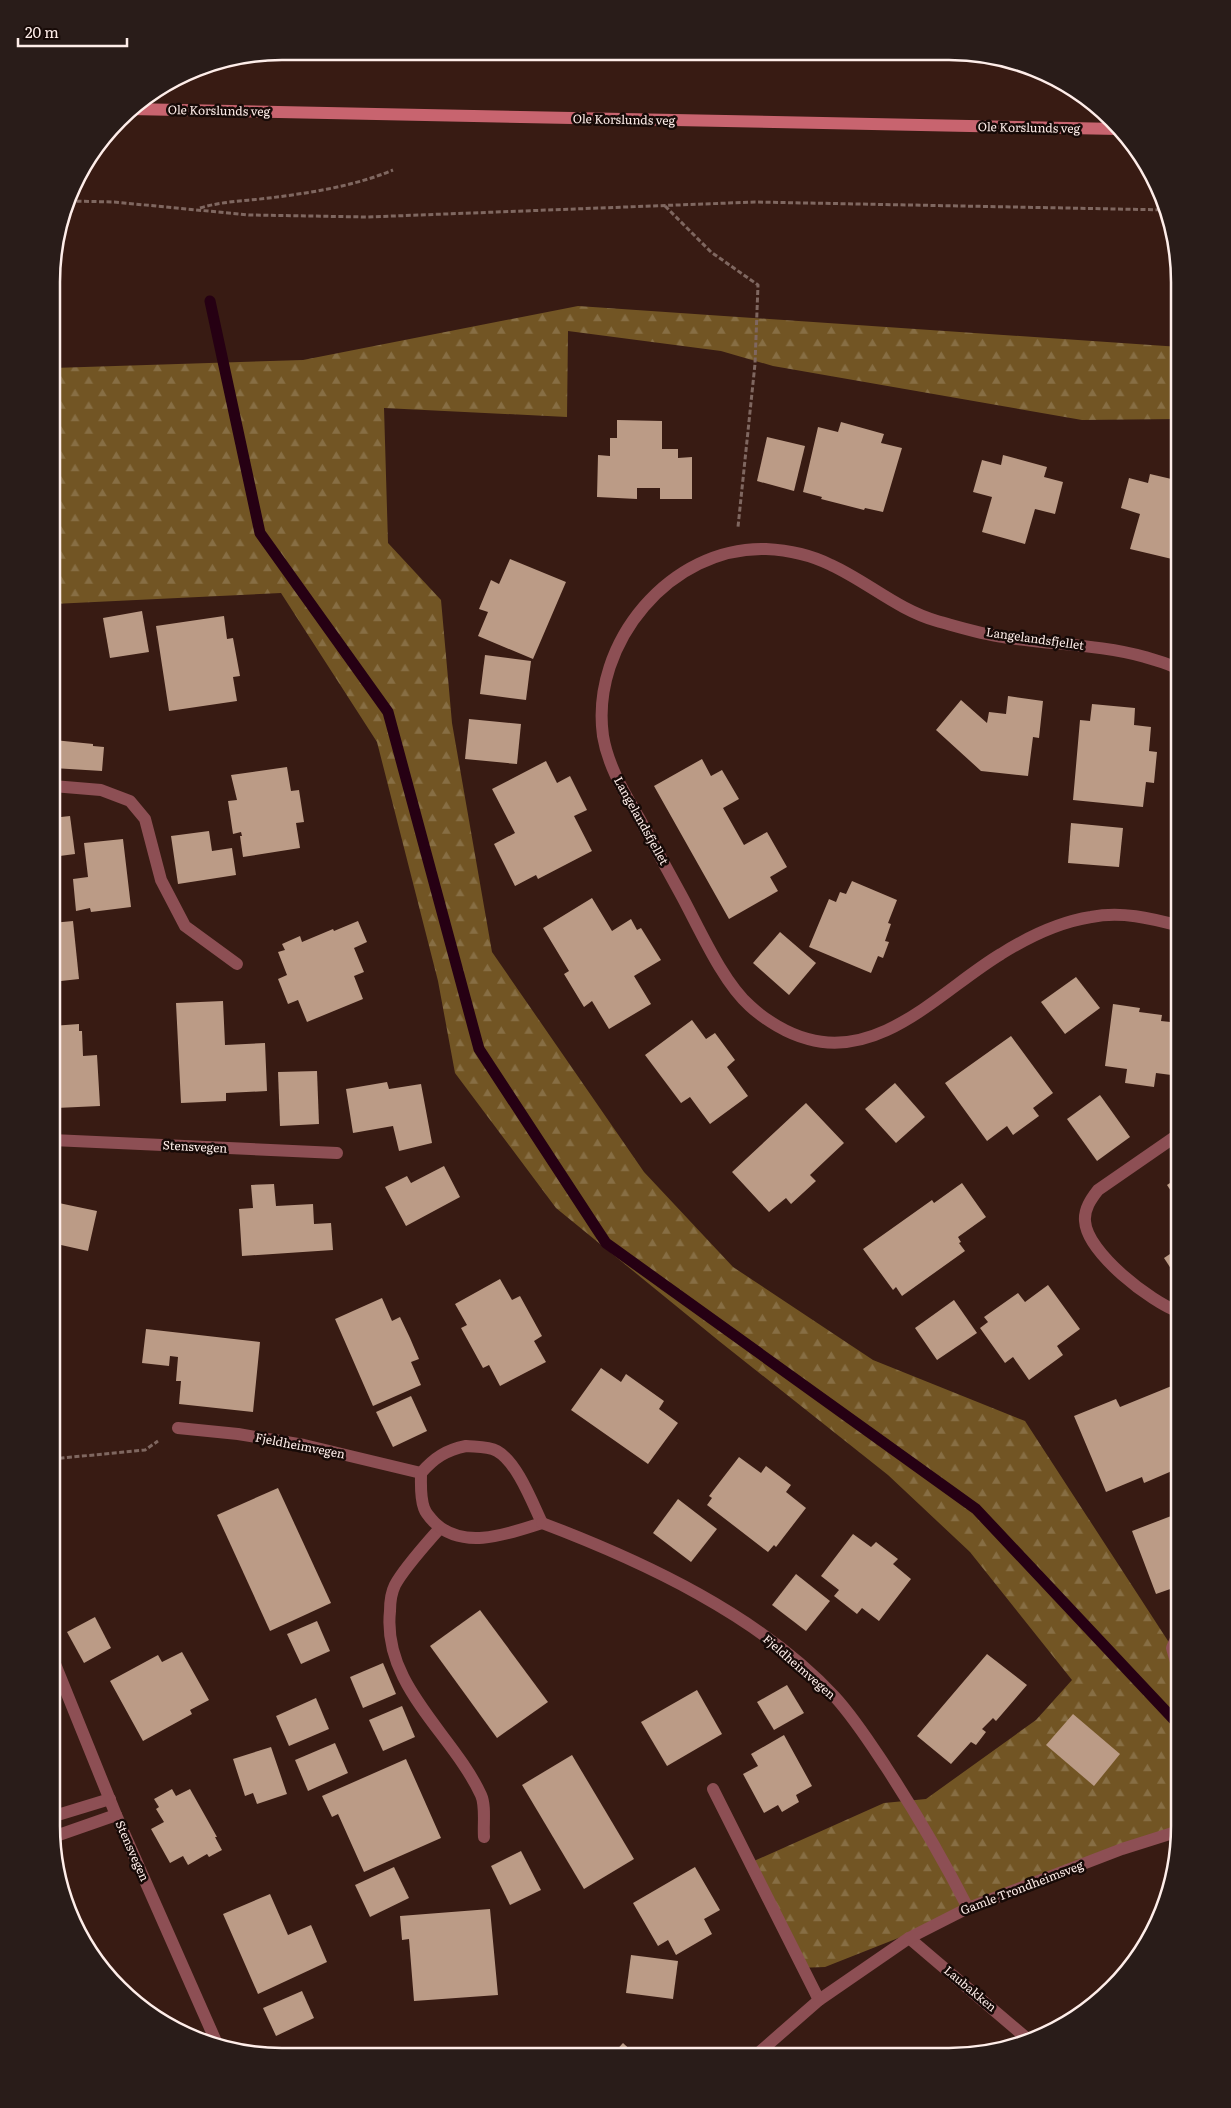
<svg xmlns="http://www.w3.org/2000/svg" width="1231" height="2108" font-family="Literata,serif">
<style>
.forest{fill:url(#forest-firs)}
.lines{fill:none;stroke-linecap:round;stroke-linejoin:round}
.stream{stroke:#260013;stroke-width:11}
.building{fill:#bb9b86}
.path{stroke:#7f6760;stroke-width:3;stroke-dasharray:5 2.5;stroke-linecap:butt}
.lane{stroke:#8d4f54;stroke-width:12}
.street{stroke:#8d4f54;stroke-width:12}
.secondary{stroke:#c8646f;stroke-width:12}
.labels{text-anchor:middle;stroke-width:5;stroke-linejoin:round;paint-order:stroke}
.street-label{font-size:12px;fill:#feede9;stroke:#170a07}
.rim{fill:none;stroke:#feede9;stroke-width:2.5}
</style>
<defs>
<pattern id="forest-firs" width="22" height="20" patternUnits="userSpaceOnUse" patternTransform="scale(1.25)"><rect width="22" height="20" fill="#725524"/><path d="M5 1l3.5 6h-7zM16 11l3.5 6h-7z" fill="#876e44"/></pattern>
</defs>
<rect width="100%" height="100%" fill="#381b13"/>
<polygon class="forest" points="578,306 1180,347 1180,419 1082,420 773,366 721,351 568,331 567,417 384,408 388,543 441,600 452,723 492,952 644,1172 733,1267 873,1360 1025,1421 1170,1644 1176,1643 1179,1650 1179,1835 1174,1829 825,1967 797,1968 745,1865 884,1803 926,1799 1036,1720 1072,1680 970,1552 888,1475 719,1341 556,1208 455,1073 438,981 377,742 281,593 53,604 53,368 303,360"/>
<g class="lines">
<polyline class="stream" points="210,301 260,533 388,712 479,1049 606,1243 976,1509 1178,1724 1179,1732"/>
</g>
<g class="building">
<polygon points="617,420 662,421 662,449 678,449 678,458 692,457 692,499 660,499 660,488 637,488 637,499 597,497 598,455 610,456 610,438 617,438"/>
<polygon points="841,422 884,434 881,443 902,448 883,512 865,508 864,510 821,499 822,497 803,492 818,427 838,432"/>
<polygon points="767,437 805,446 794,491 757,481"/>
<polygon points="1003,455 1047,467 1044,477 1063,482 1055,514 1035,509 1025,544 982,532 992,497 973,492 982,460 1001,465"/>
<polygon points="1150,474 1180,481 1180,529 1172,559 1130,549 1140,514 1121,508 1129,478 1148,483"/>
<polygon points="510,559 566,582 533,659 478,636 488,612 479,609 491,580 499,584"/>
<polygon points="142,611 149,652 110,658 103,618"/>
<polygon points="224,616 227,639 233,638 240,676 233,677 237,701 169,711 156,626"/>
<polygon points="53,651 61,736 53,737"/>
<polygon points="485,655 531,661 526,700 480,694"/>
<polygon points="1008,696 1043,701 1039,738 1033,737 1028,776 981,771 936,730 961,700 987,723 989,712 1006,714"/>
<polygon points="1092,704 1135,708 1134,725 1151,727 1149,751 1157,752 1154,783 1146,782 1143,807 1073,800 1080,720 1090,721"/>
<polygon points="469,719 521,724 517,764 465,759"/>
<polygon points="54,740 93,744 93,746 104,747 102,771 53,768"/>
<polygon points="702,759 711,776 722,770 739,799 723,808 744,845 767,832 787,867 770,877 778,891 729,919 654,786"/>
<polygon points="546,761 557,783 570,776 587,810 574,816 592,851 538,879 536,875 515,886 494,844 515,833 492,789"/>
<polygon points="287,767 291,791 299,790 304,822 296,823 300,848 243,857 240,836 242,836 241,832 233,834 228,801 237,800 231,775"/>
<polygon points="70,816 75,854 52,857 52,818"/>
<polygon points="1071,823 1123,828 1119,867 1068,863"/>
<polygon points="209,831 212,851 232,848 236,875 178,884 171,836"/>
<polygon points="123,839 131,907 91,912 90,908 76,911 73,879 88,877 84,843"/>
<polygon points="852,881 897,900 888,923 891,924 885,941 889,942 883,958 878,956 871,973 809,947 829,899 836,902 840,892 846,894"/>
<polygon points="592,898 612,931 631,919 637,930 641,928 661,960 634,976 651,1004 609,1029 592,1001 584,1007 564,974 569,971 543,928"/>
<polygon points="73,921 79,979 52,982 52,923"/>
<polygon points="358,921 367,942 354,948 364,972 354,976 363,999 307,1022 298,1000 288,1004 278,979 287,975 278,952 285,950 282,944 300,936 302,942 333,929 334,931"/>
<polygon points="780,932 816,963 789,995 753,963"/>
<polygon points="1076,977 1100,1008 1065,1034 1041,1002"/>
<polygon points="223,1001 225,1045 265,1043 267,1091 226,1093 226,1101 181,1103 176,1003"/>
<polygon points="1113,1004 1140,1008 1139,1012 1162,1015 1161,1021 1180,1023 1179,1076 1156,1073 1154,1087 1125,1083 1127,1069 1105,1066"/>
<polygon points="692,1020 706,1039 715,1033 735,1060 727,1067 748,1096 710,1124 690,1097 681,1103 645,1055"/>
<polygon points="79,1024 79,1031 82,1031 83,1056 97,1055 100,1106 56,1108 56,1093 52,1093 52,1079 55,1079 54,1060 52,1060 52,1026"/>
<polygon points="1011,1036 1053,1093 1033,1108 1039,1116 1013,1135 1007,1126 987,1141 945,1083"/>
<polygon points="317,1071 319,1124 280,1126 278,1072"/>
<polygon points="387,1082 389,1089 421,1084 432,1143 399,1151 393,1126 353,1133 346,1089"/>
<polygon points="895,1083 925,1117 896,1143 865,1109"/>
<polygon points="1100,1095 1130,1137 1097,1161 1067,1119"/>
<polygon points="806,1103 844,1143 810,1175 816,1181 791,1204 786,1198 769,1212 732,1172"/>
<polygon points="444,1166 460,1197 406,1226 385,1187 407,1176 411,1183"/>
<polygon points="1179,1177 1179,1203 1167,1185"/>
<polygon points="52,1183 58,1184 54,1202 97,1211 88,1251 52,1243"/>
<polygon points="962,1183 986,1217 958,1237 961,1242 959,1243 965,1251 902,1296 896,1287 893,1290 863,1249 932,1200 934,1203"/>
<polygon points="274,1184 276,1206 313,1204 314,1224 331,1223 333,1250 242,1256 239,1209 253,1208 251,1185"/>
<polygon points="1179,1248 1179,1281 1164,1258"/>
<polygon points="500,1279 512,1300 520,1296 542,1336 534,1341 546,1362 500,1386 489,1365 483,1368 461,1328 467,1325 455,1304"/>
<polygon points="1048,1285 1080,1329 1057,1346 1063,1355 1029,1380 1013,1357 1005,1363 980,1328 988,1322 984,1317 1018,1293 1025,1302"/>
<polygon points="382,1298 392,1321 400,1317 410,1338 419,1359 411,1362 421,1385 373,1406 335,1319"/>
<polygon points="954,1300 977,1333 937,1360 915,1328"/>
<polygon points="146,1329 260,1342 253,1412 179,1404 181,1381 176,1381 178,1357 170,1356 169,1366 142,1363"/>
<polygon points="601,1368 621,1382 626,1374 664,1401 659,1409 678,1423 648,1464 571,1410"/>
<polygon points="1179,1383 1179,1468 1144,1483 1142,1477 1106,1492 1074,1416 1116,1399 1120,1407"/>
<polygon points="411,1396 427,1431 393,1447 376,1412"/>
<polygon points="739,1457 761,1473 766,1466 791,1485 786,1492 806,1508 776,1547 774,1545 768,1552 707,1505 712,1498 709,1496"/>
<polygon points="278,1488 331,1603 270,1631 217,1515"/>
<polygon points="678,1499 717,1529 691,1562 653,1533"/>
<polygon points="1179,1513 1179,1575 1173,1577 1176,1587 1156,1594 1132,1531"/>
<polygon points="853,1534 871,1547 876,1542 898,1559 893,1564 911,1579 879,1621 862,1608 857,1614 834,1596 839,1590 821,1576"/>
<polygon points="796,1574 830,1601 806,1631 772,1605"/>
<polygon points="480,1610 548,1702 497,1738 430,1646"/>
<polygon points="95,1617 111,1648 84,1663 67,1632"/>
<polygon points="317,1621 330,1651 301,1664 287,1634"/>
<polygon points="182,1652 209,1700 190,1710 192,1714 143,1741 110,1681 158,1655 162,1662"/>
<polygon points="987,1654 1027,1685 996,1721 993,1718 982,1729 986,1732 976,1745 971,1742 951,1764 917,1736"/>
<polygon points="383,1663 396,1694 363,1708 350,1677"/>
<polygon points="787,1685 804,1713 774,1730 757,1702"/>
<polygon points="697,1690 722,1734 667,1766 641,1722"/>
<polygon points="316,1698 329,1729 289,1746 276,1716"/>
<polygon points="402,1706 415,1737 383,1751 369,1720"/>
<polygon points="1073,1714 1120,1754 1094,1786 1046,1745"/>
<polygon points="784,1735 812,1786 796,1795 799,1802 782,1812 778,1805 764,1813 743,1774 758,1766 751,1754"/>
<polygon points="335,1743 348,1773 308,1791 295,1760"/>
<polygon points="271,1747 287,1794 257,1804 253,1793 245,1796 233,1759"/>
<polygon points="572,1755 634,1859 584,1889 522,1785"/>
<polygon points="406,1759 441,1838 364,1872 338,1814 332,1817 322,1796"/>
<polygon points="172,1789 176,1796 190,1789 217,1837 215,1837 222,1850 209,1857 207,1854 188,1865 183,1856 170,1863 151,1829 164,1822 156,1809 159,1807 154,1799"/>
<polygon points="521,1851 541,1890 510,1905 491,1866"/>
<polygon points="394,1867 409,1898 370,1917 355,1885"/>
<polygon points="695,1867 720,1910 704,1919 712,1934 676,1955 668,1940 658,1946 633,1903"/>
<polygon points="270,1894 288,1935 311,1925 327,1962 258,1994 223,1914"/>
<polygon points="490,1909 498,1995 414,2001 409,1939 402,1940 400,1916"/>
<polygon points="631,1955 678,1961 673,1999 626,1993"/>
<polygon points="302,1991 314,2018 276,2036 263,2008"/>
<polygon points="623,2043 637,2056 611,2056"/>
</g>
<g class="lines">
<g class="path">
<polyline points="69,201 114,202 249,215 368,217 755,202 1168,210"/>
<polyline points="665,206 711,252 758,285 755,364 738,527"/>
<path d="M 200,208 C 223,201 246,201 269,198 C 310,193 355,186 393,170"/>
<polyline points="52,1459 145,1450 158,1441"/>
</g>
<g class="lane">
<path d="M 1179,1312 C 1151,1302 1087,1253 1085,1221 C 1084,1209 1091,1199 1098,1190 L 1179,1134"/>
<polyline points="178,1428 238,1434 304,1445 421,1473"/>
<path d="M 440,1528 C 427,1543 404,1568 395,1585 C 391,1593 390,1603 390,1611 C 382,1685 453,1734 481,1795 C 486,1806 483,1824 484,1837"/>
<polyline points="1179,1672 1172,1648 1179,1632"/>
<polyline points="713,1789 819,2000"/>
<polyline points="51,1817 110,1799"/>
<polyline points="53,1837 116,1815"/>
</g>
<g class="street">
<polyline points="53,786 101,790 130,801 145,819 161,880 185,926 237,964"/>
<path d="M 1180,926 C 1150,918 1121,911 1091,917 C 1059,922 1028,937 1001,954 C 944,988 882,1060 808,1039 C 788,1034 765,1020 750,1006 C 721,980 698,925 679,891 C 666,867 652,842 639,818 C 624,792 608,766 603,736 C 590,643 671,546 766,549 C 788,550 811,555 831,565 C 868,582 898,610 937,621 C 959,627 981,634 1003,637 C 1050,645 1099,644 1145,657 C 1157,661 1169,663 1180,670"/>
<polyline points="52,1140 337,1153"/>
<path d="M 466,1446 C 476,1447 488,1446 497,1451 C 517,1462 532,1502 542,1523 C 510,1533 464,1551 435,1523 C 431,1519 426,1514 424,1508 C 420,1497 421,1485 421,1473 C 434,1458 446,1450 466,1446 Z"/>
<path d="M 542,1523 C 645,1562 760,1616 835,1697 C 855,1719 870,1743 886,1767 C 916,1813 943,1859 968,1908"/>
<polyline points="51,1654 116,1815 218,2046"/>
<polyline points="909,1938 1030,2041"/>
<polyline points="755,2056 819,2000 909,1938 968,1908 1122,1849 1179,1831"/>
</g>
<polyline class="secondary" points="129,109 1119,129"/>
</g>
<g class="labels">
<g class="street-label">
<text transform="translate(219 111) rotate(1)" y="4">Ole Korslunds veg</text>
<text transform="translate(624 120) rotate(1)" y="4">Ole Korslunds veg</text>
<text transform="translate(1029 128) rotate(1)" y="4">Ole Korslunds veg</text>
<text transform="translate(1035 639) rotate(8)" y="4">Langelandsfjellet</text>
<text transform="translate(641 821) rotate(61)" y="4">Langelandsfjellet</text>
<text transform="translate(195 1147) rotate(3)" y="4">Stensvegen</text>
<text transform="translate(300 1446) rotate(11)" y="4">Fjeldheimvegen</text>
<text transform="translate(799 1667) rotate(41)" y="4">Fjeldheimvegen</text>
<text transform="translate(132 1851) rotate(66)" y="4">Stensvegen</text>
<text transform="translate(1022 1888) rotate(-21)" y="4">Gamle Trondheimsveg</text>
<text transform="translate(970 1989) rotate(40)" y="4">Laubakken</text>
</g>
</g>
<path d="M0 0H1231V2108H0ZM282 60H949A222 222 0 0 1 1171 282V1826A222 222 0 0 1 949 2048H282A222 222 0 0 1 60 1826V282A222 222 0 0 1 282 60Z" fill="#291c19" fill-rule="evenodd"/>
<path class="rim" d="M282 60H949A222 222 0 0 1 1171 282V1826A222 222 0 0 1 949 2048H282A222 222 0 0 1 60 1826V282A222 222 0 0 1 282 60Z"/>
<path d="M18 38v8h109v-8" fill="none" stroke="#feede9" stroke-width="2.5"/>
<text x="25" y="38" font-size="15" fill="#feede9" stroke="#170a07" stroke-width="4" paint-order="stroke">20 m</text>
</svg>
